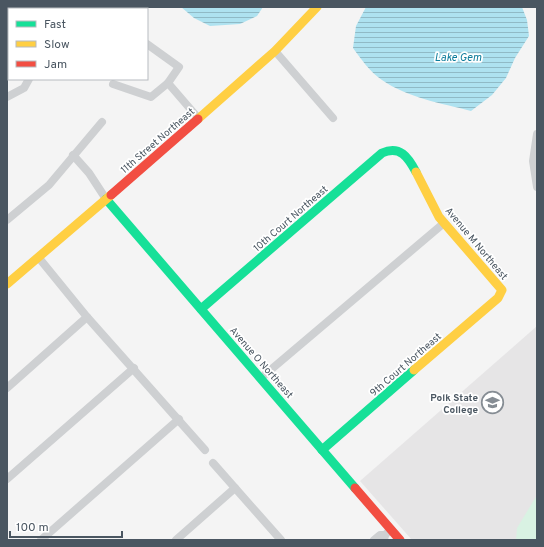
<svg xmlns="http://www.w3.org/2000/svg" width="544" height="547" font-family="Overpass,sans-serif">
<style>
.education{fill:#e6e5e6}
.green{fill:#d9f2e3}
.water{fill:url(#water-rules)}
.lines{fill:none;stroke-linecap:round;stroke-linejoin:round}
.street{stroke:#ced0d2;stroke-width:8}
.fast{stroke:#16e098;stroke-width:9}
.slow{stroke:#ffcf43;stroke-width:9}
.jam{stroke:#f24e42;stroke-width:9}
.labels{text-anchor:middle;stroke-width:3.5;stroke-linejoin:round;paint-order:stroke}
.street-label{font-size:10px;fill:#4a5661;stroke:#fff}
.poi-label{font-size:10px;font-weight:bold;fill:#4a5661;stroke:#fff;text-anchor:end}
.water-label{font-size:11px;font-style:italic;fill:#0c7c9b;stroke:#fff}
</style>
<defs>
<pattern id="water-rules" width="6" height="5" patternUnits="userSpaceOnUse"><rect width="6" height="5" fill="#aee2f0"/><path d="M0 2.5h6" fill="none" stroke="#90bac6"/></pattern>
</defs>
<rect width="100%" height="100%" fill="#f4f4f4"/>
<polygon class="education" points="537,326 537,540 412,540 360,481"/>
<polygon class="green" points="537,495 537,540 516,540 517,528"/>
<g class="water">
<polygon points="181,7 263,7 257,16 240,24 210,26 194,18"/>
<path d="M 366,7 L 522,7 L 527,20 L 529,36 L 515,58 L 506,78 L 492,95 L 471,111 C 441,103 408,98 382,80 C 370,72 361,59 353,48 L 356,26 Z"/>
</g>
<g class="lines">
<g class="street">
<polyline points="275,51 333,118"/>
<polyline points="168,83 199,119"/>
<polyline points="113,84 151,97 168,83 179,67 147,44"/>
<polyline points="7,97 24,88 29,79"/>
<polyline points="537,134 533,161 537,187"/>
<polyline points="73,155 89,173 106,199"/>
<polyline points="7,220 49,185 102,122"/>
<polyline points="39,258 87,317 205,450"/>
<polyline points="261,378 444,223"/>
<polyline points="7,388 87,317"/>
<polyline points="213,463 281,540"/>
<polyline points="7,479 134,368"/>
<polyline points="41,540 179,419"/>
<polyline points="176,540 235,488"/>
<polyline points="374,540 380,535 385,535"/>
<polyline points="384,540 385,535 391,529"/>
</g>
<g class="fast">
<polyline points="106,199 355,488"/>
<path d="M 201,309 L 382,153 C 400,145 408,157 416,172"/>
<polyline points="322,450 414,370"/>
</g>
<g class="slow">
<polyline points="198,119 275,51 317,7"/>
<polyline points="7,284 111,195"/>
<polyline points="414,370 498,298 502,290 439,217 416,172"/>
</g>
<g class="jam">
<polyline points="111,195 198,119"/>
<polyline points="355,488 400,540"/>
</g>
</g>
<defs>
<symbol id="university-ring" viewBox="-11 -11 22 22"><circle r="9.5" fill="#fff" stroke="#868d94" stroke-width="1.5"/><path d="M0-5L7-2L0 1L-7-2ZM-4 1L0 2.5L4 1V4Q0 6-4 4Z" fill="#868d94"/></symbol>
</defs>
<g fill-rule="evenodd">
<use href="#university-ring" x="480" y="390" width="25" height="25"/>
</g>
<g class="labels">
<g class="street-label">
<text transform="translate(157 140) rotate(-41)" y="4">11th Street Northeast</text>
<text transform="translate(290 218) rotate(-41)" y="4">10th Court Northeast</text>
<text transform="translate(477 243) rotate(50)" y="4">Avenue M Northeast</text>
<text transform="translate(262 362) rotate(49)" y="4">Avenue O Northeast</text>
<text transform="translate(405 364) rotate(-41)" y="4">9th Court Northeast</text>
</g>
<g class="poi-label">
<text x="478" y="401">Polk State<tspan x="478" dy="12">College</tspan></text>
</g>
<g class="water-label">
<text x="458" y="61">Lake Gem</text>
</g>
</g>
<rect width="544" height="547" fill="none" stroke="#4a5661" stroke-width="16"/>
<rect x="8" y="8" width="140" height="72" fill="#ffffff" stroke="#b7bbc0"/>
<rect x="16" y="21" width="20" height="6" fill="#16e098" stroke="#b7bbc0"/>
<text x="44" y="28" font-size="12" fill="#4a5661">Fast</text>
<rect x="16" y="41" width="20" height="6" fill="#ffcf43" stroke="#b7bbc0"/>
<text x="44" y="48" font-size="12" fill="#4a5661">Slow</text>
<rect x="16" y="61" width="20" height="6" fill="#f24e42" stroke="#b7bbc0"/>
<text x="44" y="68" font-size="12" fill="#4a5661">Jam</text>
<path d="M10 531v6h112v-6" fill="none" stroke="#4a5661" stroke-width="2"/>
<text x="16" y="531" font-size="12" fill="#4a5661" stroke="#ffffff" stroke-width="3" paint-order="stroke">100 m</text>
</svg>
